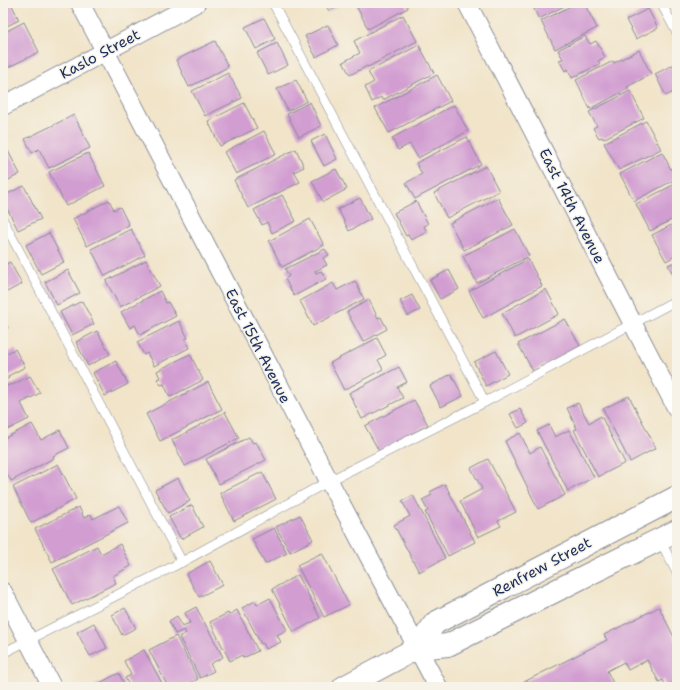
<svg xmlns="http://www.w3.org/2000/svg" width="680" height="690" font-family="'Shantell Sans',sans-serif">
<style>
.building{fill:#d29ed2}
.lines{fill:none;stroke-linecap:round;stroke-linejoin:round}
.service-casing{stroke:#868a94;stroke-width:10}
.minor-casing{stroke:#868a94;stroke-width:20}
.tertiary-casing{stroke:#868a94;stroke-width:24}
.service{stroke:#fff;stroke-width:9}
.minor{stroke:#fff;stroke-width:18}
.tertiary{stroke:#fff;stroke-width:22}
.labels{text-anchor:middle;stroke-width:3;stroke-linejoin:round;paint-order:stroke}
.street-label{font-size:15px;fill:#1b2f5e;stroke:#f7f3e8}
</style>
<rect width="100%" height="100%" fill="#f7f3e8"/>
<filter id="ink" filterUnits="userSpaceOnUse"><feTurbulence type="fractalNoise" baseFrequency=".025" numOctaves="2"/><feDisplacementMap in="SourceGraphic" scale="8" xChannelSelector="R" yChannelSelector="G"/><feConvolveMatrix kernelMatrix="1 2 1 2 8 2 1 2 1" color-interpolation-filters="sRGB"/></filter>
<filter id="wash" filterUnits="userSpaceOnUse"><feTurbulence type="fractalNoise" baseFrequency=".012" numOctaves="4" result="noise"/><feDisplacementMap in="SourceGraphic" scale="16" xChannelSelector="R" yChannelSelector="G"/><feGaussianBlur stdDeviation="0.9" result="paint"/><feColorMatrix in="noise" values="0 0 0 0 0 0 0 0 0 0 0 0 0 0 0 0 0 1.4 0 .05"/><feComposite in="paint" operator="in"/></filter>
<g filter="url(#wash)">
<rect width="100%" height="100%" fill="#f1e4c9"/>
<g id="blocks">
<g class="building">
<polygon points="3,3 11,3 19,20 3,28"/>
<polygon points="325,3 344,3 329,11"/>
<polygon points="355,3 405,3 408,8 368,29"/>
<polygon points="531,3 570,3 539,19"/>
<polygon points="577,3 584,3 597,28 555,49 541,21"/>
<polygon points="648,9 658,28 636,39 626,20"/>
<polygon points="403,15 417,41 368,67 367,66 350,75 343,62 360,53 354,41"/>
<polygon points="264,18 275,39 256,49 245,27"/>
<polygon points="24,22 39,52 3,70 3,33"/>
<polygon points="328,25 338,45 316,57 305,36"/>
<polygon points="585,36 590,44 596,41 605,57 598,61 600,64 572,78 568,69 565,71 559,60 563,59 558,50"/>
<polygon points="215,41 228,67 189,87 176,60"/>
<polygon points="277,43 288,65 268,75 257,53"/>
<polygon points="419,45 434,73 383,100 381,97 372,102 365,87 374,82 368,72"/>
<polygon points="639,50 651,74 627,87 628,89 590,109 576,80 613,61 614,63"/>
<polygon points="677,63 677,90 666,96 655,74"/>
<polygon points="228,73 242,98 205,116 192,91"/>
<polygon points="437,75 451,101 389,133 375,108"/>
<polygon points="296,80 307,101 288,111 277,89"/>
<polygon points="630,91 644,118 603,139 602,137 599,138 593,128 597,126 589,112"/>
<polygon points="310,102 321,126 299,137 287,114"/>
<polygon points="244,103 257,128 220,146 208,121"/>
<polygon points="454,105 468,131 418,158 410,144 398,150 392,138"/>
<polygon points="74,115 90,148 49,168 39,149 32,153 25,139"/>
<polygon points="646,121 661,149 619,170 604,143"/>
<polygon points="264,131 276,154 236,174 224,152"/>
<polygon points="325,134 337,159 324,166 311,141"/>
<polygon points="467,137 481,164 415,199 406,183 422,174 416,163"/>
<polygon points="7,149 20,174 3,183 3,151"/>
<polygon points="296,149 304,167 294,172 300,182 248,208 234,180"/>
<polygon points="662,152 676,179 634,201 620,174"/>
<polygon points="88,153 105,186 66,206 49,172"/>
<polygon points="486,166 499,191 447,218 434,193"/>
<polygon points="336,169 347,189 323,202 312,181"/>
<polygon points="677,183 677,217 650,231 636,204"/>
<polygon points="24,186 41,219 18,230 3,200 3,196"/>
<polygon points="282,195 296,221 272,233 267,222 262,225 254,210"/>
<polygon points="360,198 371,219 349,231 338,209"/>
<polygon points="498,198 513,225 464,250 450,223"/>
<polygon points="109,200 114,210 120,207 129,225 87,246 73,219"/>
<polygon points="416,201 428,224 424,226 427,232 411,240 408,235 406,236 394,213"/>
<polygon points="310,219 324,245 282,267 269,241"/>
<polygon points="677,222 677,255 666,261 652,235"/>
<polygon points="131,229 145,255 105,276 91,249"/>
<polygon points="515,229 529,256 477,283 463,256"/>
<polygon points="49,233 64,262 41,274 26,245"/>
<polygon points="325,249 329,255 323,258 327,265 315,271 316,273 321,271 326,279 294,296 285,279 289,276 285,269"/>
<polygon points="528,259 542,286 483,318 469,291"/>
<polygon points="146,260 160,286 120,307 106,281"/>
<polygon points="677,261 677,282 668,265"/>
<polygon points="10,262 22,284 3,294 3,266"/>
<polygon points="68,270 80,293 57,305 45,282"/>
<polygon points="449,270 459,289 440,299 430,280"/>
<polygon points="355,281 364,299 313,326 300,301 333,283 337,290"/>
<polygon points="546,289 559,314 515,338 502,313"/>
<polygon points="160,291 166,303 168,302 176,316 140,335 135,325 130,328 121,312"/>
<polygon points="412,295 420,310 408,316 400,301"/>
<polygon points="369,300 378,318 381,317 387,329 363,342 347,312"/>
<polygon points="82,301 94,324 72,335 60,312"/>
<polygon points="3,318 8,328 3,330"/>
<polygon points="565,319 580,346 533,371 518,344"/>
<polygon points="179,321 188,338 185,339 189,348 154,366 147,353 144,355 137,342"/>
<polygon points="97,331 110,354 88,366 76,342"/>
<polygon points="377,338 386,355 378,360 383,369 344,390 330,363"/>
<polygon points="15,349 25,367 8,376 9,378 3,381 3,355"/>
<polygon points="496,351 508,374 486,386 474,362"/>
<polygon points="190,354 203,380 170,397 164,384 161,385 157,379 160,378 157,371"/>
<polygon points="116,361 128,384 105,396 93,373"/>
<polygon points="399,367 407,382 397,387 403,398 362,419 349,393"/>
<polygon points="451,374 463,396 441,407 430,386"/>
<polygon points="30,376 40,393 21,403 29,419 3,432 3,388 11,384 12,385"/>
<polygon points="208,382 222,409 160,441 146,414"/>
<polygon points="629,396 656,448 630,462 603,409"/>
<polygon points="414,400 428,425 379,451 365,426"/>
<polygon points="578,403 589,423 601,416 625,463 598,477 574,430 577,429 567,408"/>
<polygon points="520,409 528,423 518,428 510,414"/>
<polygon points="225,412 239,438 185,466 172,440"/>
<polygon points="32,424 41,440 60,430 69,448 53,456 54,458 11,481 3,467 3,439"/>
<polygon points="549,425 555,437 569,430 594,477 568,491 537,431"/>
<polygon points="520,433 530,453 540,447 565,495 538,509 505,441"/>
<polygon points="249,437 253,443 256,442 266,460 219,484 206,459"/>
<polygon points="488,459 516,512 498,521 501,526 478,537 460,501 482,489 471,468"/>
<polygon points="58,464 76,499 31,523 13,487"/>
<polygon points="262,472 276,499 234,521 220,493"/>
<polygon points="178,478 190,501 168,513 155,490"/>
<polygon points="445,484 475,542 448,556 425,512 428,511 422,500 432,495 430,492"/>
<polygon points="413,495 445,558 419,572 394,525 410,516 402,501"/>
<polygon points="192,505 203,527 181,539 169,517"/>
<polygon points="119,506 128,523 52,562 35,529 79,507 84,518 91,514 93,519"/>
<polygon points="300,515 313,540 290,552 276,527"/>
<polygon points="274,528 287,553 265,564 252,539"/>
<polygon points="120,544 131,566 113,576 116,583 72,605 53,569 97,546 101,554"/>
<polygon points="322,553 349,605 324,617 297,565"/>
<polygon points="210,561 223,585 199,597 186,574"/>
<polygon points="298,575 320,618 294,632 272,589"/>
<polygon points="270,598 287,630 277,635 281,642 266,649 263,643 261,644 242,608 255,601 257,605"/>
<polygon points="196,607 223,657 210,664 214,671 200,678 179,637 186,633 184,630 175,634 169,621 177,616 182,626 190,623 185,613"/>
<polygon points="659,607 677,643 677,680 670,684 671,687 666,687 663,680 659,682 647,660 628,670 624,662 607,671 615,687 514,687 607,640 604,635"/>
<polygon points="125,608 136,628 122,635 112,615"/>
<polygon points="237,610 258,651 243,658 242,655 230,661 210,622 228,613 229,615"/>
<polygon points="94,623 107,648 90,656 77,632"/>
<polygon points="176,636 198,679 183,687 168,687 149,650"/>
<polygon points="144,650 164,687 130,687 125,678 131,675 124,661"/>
<polygon points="119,673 125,687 92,687"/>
</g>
</g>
</g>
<g filter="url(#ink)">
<use href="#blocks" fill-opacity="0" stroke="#868a94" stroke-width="1"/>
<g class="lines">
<defs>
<g id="service">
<polyline points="273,3 485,402"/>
<polyline points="661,3 677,33"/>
<polyline points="3,220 182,562"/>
<polyline points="660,540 677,573"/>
<polyline points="3,653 182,562 329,481 485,402 677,300"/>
</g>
<g id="minor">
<polyline points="80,3 329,481 438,687"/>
<polyline points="467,3 677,409"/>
<polyline points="3,106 196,3"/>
<polyline points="3,592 52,687"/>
</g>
<g id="tertiary">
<polyline points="417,648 435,623 677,497"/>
<polyline points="344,687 417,648 448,645 587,575 677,531"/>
</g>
</defs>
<use href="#service" class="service-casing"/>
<use href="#minor" class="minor-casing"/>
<use href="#tertiary" class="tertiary-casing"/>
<use href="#service" class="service"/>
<use href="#minor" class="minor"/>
<use href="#tertiary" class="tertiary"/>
</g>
</g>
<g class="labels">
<g class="street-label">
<text transform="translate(100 54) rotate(-28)" y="5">Kaslo Street</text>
<text transform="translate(572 206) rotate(63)" y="5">East 14th Avenue</text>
<text transform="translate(258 346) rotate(63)" y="5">East 15th Avenue</text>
<text transform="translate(542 567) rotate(-28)" y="5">Renfrew Street</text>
</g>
</g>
<rect width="680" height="690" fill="none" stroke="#f7f3e8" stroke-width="16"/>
</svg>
